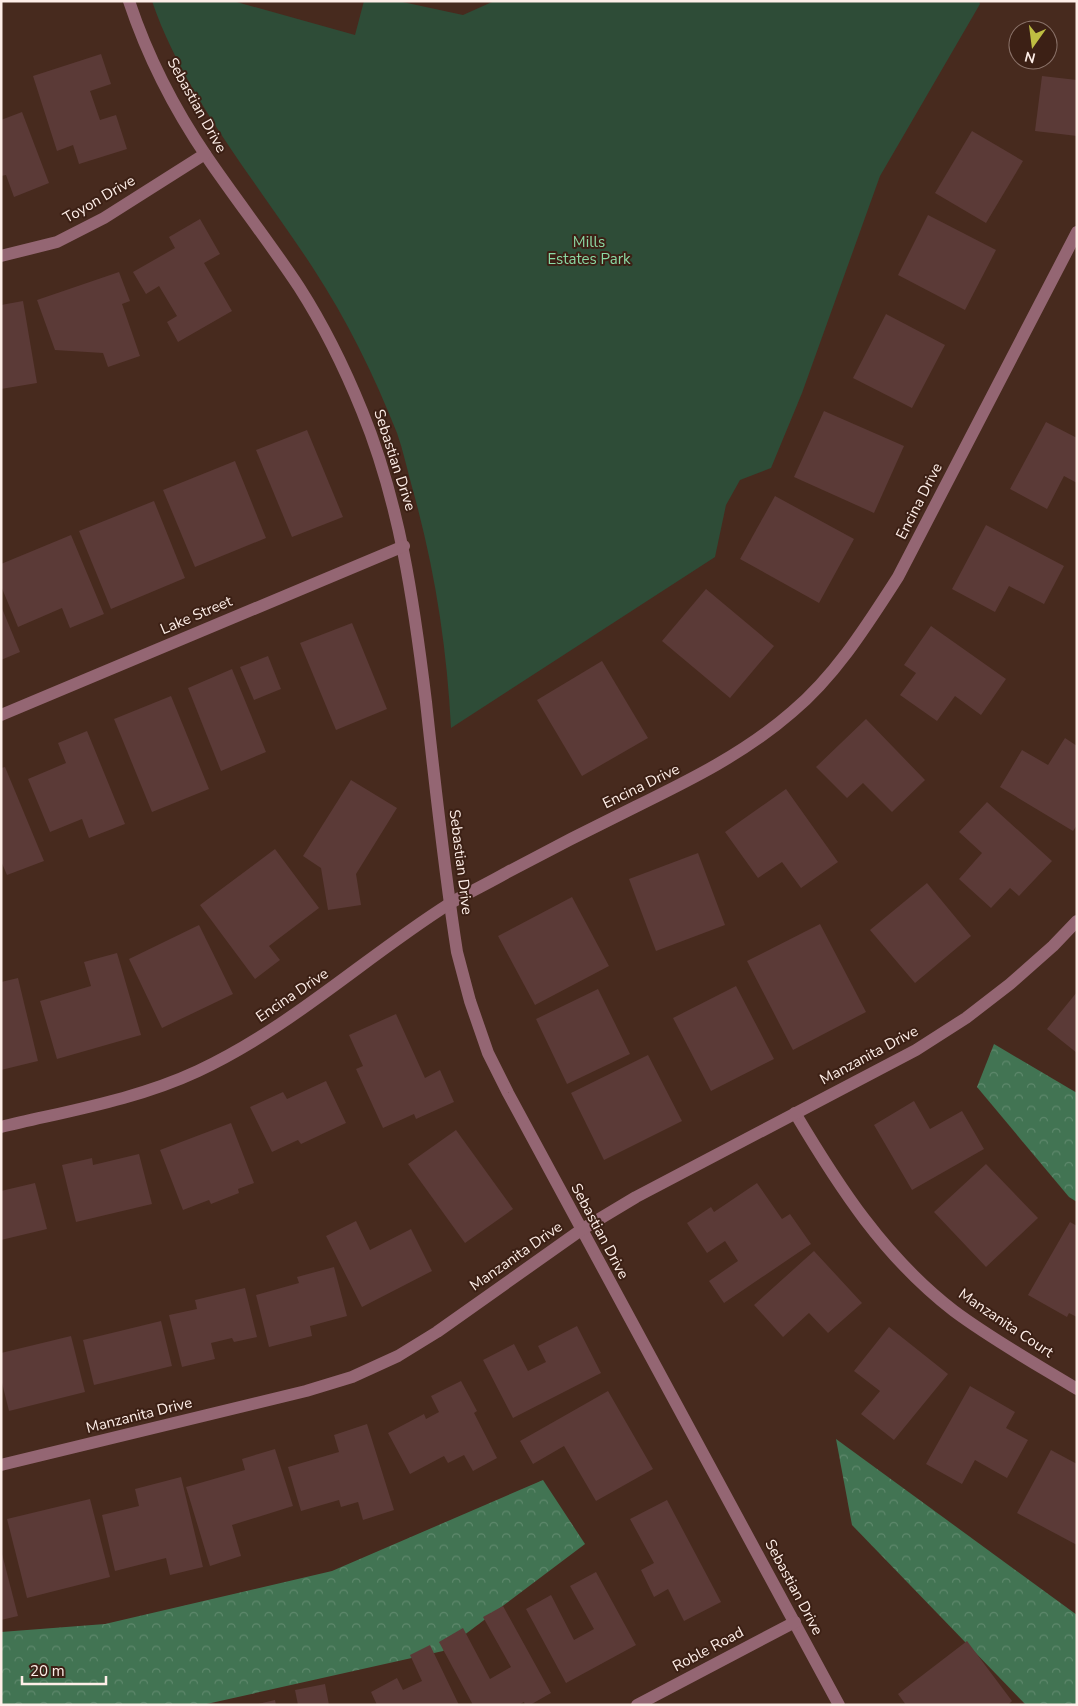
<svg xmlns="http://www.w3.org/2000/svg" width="1078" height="1706" font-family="'Nunito Sans',sans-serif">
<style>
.forest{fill:url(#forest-crowns)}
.park{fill:#2e4c37}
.building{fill:#5b3a37}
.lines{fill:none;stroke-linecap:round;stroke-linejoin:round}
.street{stroke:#946673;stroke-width:12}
.labels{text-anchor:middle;stroke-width:4;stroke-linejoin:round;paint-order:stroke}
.street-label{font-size:15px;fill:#feeee8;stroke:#3c2015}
.park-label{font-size:15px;fill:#8bd8a4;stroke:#3c2015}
</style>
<defs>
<pattern id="forest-crowns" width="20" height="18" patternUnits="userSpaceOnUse" patternTransform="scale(1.25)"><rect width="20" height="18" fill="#427453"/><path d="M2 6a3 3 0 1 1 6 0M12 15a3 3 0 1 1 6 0" fill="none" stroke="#5e886c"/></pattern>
</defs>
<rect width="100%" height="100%" fill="#472a1e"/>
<g class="forest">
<polygon points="994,1044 1077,1093 1077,1202 1069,1197 977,1087"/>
<polygon points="836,1439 1077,1615 1077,1705 1026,1705 852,1525"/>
<polygon points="543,1480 585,1544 443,1651 202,1705 1,1705 1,1632 105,1624 332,1571"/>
</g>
<path class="park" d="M 152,1 L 233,1 L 355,35 L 364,1 L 398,1 L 463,15 L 492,2 L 499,1 L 979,1 L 980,4 L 880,176 L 802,393 L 771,468 L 740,480 L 726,505 L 715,557 L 451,728 C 447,646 434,565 412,487 C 407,469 403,450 397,433 C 374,375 347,320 313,268 C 259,185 184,96 152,1 Z"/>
<g class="building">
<polygon points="101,54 111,84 90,91 100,120 116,115 127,149 79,164 73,145 57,151 33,76"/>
<polygon points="1042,76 1077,80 1077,136 1035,131"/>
<polygon points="22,112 49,183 14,197 6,175 1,176 1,120"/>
<polygon points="972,131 1023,161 986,223 935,193"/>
<polygon points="928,215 996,250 965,310 898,275"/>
<polygon points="200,219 220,254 204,263 232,311 178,342 167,322 177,316 159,286 146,294 133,272 175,248 169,237"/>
<polygon points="119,272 130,301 122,304 140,356 108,367 103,353 55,350 37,300"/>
<polygon points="23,301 37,383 1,389 1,305"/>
<polygon points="886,314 945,345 912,408 853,378"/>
<polygon points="824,411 904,446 874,513 794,477"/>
<polygon points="1046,422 1077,438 1077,483 1064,476 1047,509 1010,489"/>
<polygon points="307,430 343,517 292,537 256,450"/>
<polygon points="235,461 266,538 195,567 163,490"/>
<polygon points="775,496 854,539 819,603 740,559"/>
<polygon points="154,501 185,578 111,609 79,531"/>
<polygon points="986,525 1064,566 1044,604 1009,586 995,612 952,589"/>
<polygon points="71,535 104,614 70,628 62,608 18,627 1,586 1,564"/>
<polygon points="706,589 774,646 730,698 662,641"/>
<polygon points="1,606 20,652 1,660"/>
<polygon points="352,623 387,709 336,730 300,643"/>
<polygon points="931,626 1006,679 981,715 955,696 937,721 900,695 916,673 904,665"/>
<polygon points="268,656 281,689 254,700 240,667"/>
<polygon points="602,661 648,738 582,776 537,700"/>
<polygon points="232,669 266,752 221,771 188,688"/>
<polygon points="171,696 209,789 152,812 114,719"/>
<polygon points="866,719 925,780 892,812 863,783 847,798 816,767"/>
<polygon points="87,731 125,824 89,838 82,819 50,832 28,779 66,763 58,743"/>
<polygon points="1065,738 1077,746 1077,825 1073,831 1000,787 1022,750 1048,765"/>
<polygon points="5,767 44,861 7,875 1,861 1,768"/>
<polygon points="351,780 397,808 356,874 361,905 328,910 321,868 303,856"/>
<polygon points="786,789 838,862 801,888 782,862 758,878 725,832"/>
<polygon points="987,802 1052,861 1019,896 1010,888 991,908 959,879 982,853 959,832"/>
<polygon points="275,849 319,908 269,946 280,960 255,979 200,905"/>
<polygon points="698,853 725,925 656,951 629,879"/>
<polygon points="927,883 971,936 915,983 870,930"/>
<polygon points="572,897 609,966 535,1005 498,936"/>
<polygon points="820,924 866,1012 793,1050 747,961"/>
<polygon points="199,925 233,994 162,1028 129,959"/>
<polygon points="117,953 141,1035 57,1059 40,1001 91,986 84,962"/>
<polygon points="18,978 38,1061 1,1070 1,982"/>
<polygon points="736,986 774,1059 711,1091 673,1018"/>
<polygon points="598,989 630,1054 567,1084 536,1019"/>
<polygon points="1077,992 1077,1053 1047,1029"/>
<polygon points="396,1014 425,1078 440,1070 454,1102 416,1119 414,1114 383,1128 356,1069 363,1066 349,1035"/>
<polygon points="648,1055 682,1121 604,1160 571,1093"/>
<polygon points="326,1081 346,1123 301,1144 298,1140 272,1152 250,1107 283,1092 287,1099"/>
<polygon points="914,1101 930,1129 962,1111 984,1149 912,1190 874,1125"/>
<polygon points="231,1123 254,1183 238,1189 239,1193 211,1204 209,1200 183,1210 160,1150"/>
<polygon points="456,1130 513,1209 465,1243 408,1164"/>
<polygon points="139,1154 152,1204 76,1222 62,1165 92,1158 93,1165"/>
<polygon points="986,1164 1038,1218 986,1267 934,1212"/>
<polygon points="35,1183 47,1229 1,1240 1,1191"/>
<polygon points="757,1183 782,1219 790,1214 811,1244 724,1303 709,1281 738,1261 725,1241 707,1253 687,1223 711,1207 714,1212"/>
<polygon points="356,1221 370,1250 411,1229 432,1271 362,1307 326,1236"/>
<polygon points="1070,1222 1077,1226 1077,1317 1069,1313 1067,1317 1028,1295"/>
<polygon points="814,1251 862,1303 828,1333 809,1313 783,1337 754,1305"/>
<polygon points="334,1267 347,1316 310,1326 312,1336 269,1347 256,1295 299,1283 297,1277"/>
<polygon points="245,1288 257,1337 234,1342 232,1338 211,1343 215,1359 182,1367 169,1315 197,1309 195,1300"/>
<polygon points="161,1321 172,1366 94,1385 83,1340"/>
<polygon points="577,1326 601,1373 513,1418 483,1360 514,1344 528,1371 546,1362 538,1346"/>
<polygon points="889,1327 948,1374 894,1440 861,1414 880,1391 854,1371"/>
<polygon points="71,1336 85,1392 9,1411 1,1379 1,1353"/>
<polygon points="461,1381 477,1411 474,1413 497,1458 473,1471 464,1455 448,1463 444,1456 410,1474 388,1433 424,1414 426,1419 439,1412 431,1396"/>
<polygon points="970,1386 1015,1412 1006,1428 1028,1440 1007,1478 975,1460 962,1484 926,1464"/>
<polygon points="608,1391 653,1469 596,1501 564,1446 533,1464 520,1441"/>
<polygon points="367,1424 394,1510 363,1520 358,1502 341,1507 339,1500 301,1511 288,1467 339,1452 334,1435"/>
<polygon points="275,1449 293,1506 232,1525 241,1556 210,1566 186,1487 245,1470 242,1459"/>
<polygon points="1051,1450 1077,1464 1077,1545 1017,1513"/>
<polygon points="181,1477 203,1567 170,1575 166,1558 115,1571 102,1515 139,1506 135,1489"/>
<polygon points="90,1499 110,1577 27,1598 7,1519"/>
<polygon points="667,1500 721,1602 684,1621 668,1589 654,1597 641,1570 654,1563 630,1519"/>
<polygon points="1,1550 18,1616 1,1620"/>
<polygon points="596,1572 636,1645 566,1683 526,1609 551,1595 574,1640 594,1629 570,1586"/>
<polygon points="503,1606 551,1693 530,1705 525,1705 524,1702 518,1705 473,1705 439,1642 463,1628 490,1679 511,1667 483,1617"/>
<polygon points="967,1641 1012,1701 1008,1705 906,1705 898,1694"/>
<polygon points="430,1645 459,1705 377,1705 371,1692 397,1678 403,1690 422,1681 410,1655"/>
<polygon points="325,1684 329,1705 298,1705 295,1690"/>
<polygon points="275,1700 276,1705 258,1705 258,1704"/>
</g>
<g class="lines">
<g class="street">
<path d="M 129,1 C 147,55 175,110 207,157 C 237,201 270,243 299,287 C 324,326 345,369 362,411 C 400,504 414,603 426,702 C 435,785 444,869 457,952 L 470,1001 L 488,1053 L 508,1093 L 839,1705"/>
<polyline points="1,256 57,242 104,218 205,154"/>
<polyline points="1,715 404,546"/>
<path d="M 795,1113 C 839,1187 884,1257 954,1311 C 993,1340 1036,1364 1077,1389"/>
<path d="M 1,1127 C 67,1111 136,1100 198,1071 C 290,1028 364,958 449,904 C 467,893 487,884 506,873 C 549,850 592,828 635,807 C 690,780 745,753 792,712 C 836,675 867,625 898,577 L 1077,232"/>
<polyline points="1,1465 306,1391 352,1377 398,1356 437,1332 581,1230 636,1197 916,1050 966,1018 1010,984 1053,946 1077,921"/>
<polyline points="637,1705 795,1622"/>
</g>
</g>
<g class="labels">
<g class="street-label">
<text transform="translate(197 105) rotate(61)" y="5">Sebastian Drive</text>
<text transform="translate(99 199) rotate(-30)" y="5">Toyon Drive</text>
<text transform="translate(395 460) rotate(72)" y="5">Sebastian Drive</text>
<text transform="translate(919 501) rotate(-63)" y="5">Encina Drive</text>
<text transform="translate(196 615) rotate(-23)" y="5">Lake Street</text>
<text transform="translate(641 786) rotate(-26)" y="5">Encina Drive</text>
<text transform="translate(461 862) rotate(83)" y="5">Sebastian Drive</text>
<text transform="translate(292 995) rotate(-34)" y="5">Encina Drive</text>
<text transform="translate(869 1055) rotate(-28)" y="5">Manzanita Drive</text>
<text transform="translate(600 1231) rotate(62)" y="5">Sebastian Drive</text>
<text transform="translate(516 1256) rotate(-35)" y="5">Manzanita Drive</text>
<text transform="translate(1006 1323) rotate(34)" y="5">Manzanita Court</text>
<text transform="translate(139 1415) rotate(-14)" y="5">Manzanita Drive</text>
<text transform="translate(794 1587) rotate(62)" y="5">Sebastian Drive</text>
<text transform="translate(708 1649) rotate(-28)" y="5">Roble Road</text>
</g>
<g class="park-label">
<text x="589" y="247">Mills<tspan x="589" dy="17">Estates Park</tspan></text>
</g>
</g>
<rect width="1078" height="1706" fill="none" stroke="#feeee8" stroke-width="5"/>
<g transform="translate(1033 45) rotate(194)"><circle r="24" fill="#3c2015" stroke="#8a7269"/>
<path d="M0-4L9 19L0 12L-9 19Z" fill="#bfbe42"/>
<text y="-8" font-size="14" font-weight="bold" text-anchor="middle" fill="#feeee8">N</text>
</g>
<path d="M22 1676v8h84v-8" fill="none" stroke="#feeee8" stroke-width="2.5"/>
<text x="30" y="1676" font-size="15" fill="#feeee8" stroke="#3c2015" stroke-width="4" paint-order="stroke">20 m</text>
</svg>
